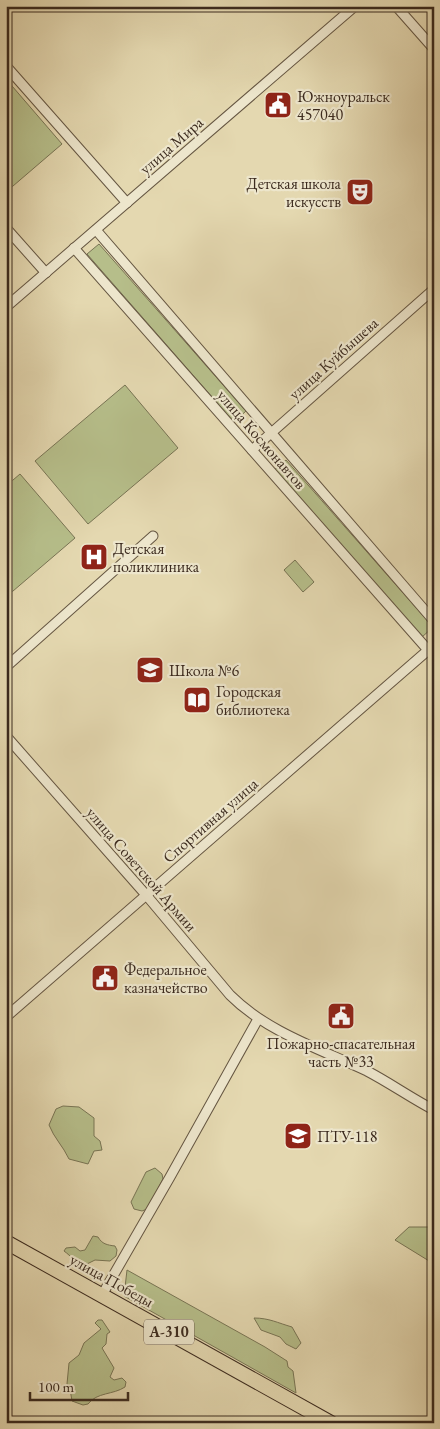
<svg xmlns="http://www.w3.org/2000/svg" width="440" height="1429" font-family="'EB Garamond',serif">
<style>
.green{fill:#b6be8a;stroke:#787454}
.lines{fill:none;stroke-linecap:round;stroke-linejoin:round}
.minor-casing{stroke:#655642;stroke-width:11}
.highway-casing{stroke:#3b2a1e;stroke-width:16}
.minor{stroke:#ede6cc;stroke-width:9}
.highway{stroke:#e4d8b0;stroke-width:14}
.labels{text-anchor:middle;stroke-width:4.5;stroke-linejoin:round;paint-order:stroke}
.shield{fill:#ede6cc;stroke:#706252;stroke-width:1}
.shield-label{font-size:15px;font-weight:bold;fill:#3b2a1e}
.poi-label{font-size:16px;fill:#3b2a1e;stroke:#ede6cc;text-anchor:start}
.street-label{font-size:16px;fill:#3b2a1e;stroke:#ede6cc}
</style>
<rect width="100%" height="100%" fill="#e4d8b0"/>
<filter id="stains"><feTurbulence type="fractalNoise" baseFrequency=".004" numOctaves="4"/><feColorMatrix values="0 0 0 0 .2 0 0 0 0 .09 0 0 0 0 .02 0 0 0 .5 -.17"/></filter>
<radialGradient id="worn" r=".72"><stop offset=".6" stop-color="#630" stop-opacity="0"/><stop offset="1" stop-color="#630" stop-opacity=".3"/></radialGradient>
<g class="green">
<polygon points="6,79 62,144 6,192"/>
<polygon points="99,244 246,411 234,422 87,254"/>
<polygon points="125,385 178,448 88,524 35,461"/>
<polygon points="286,460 433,627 421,638 274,470"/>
<polygon points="20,474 75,538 6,597 6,486"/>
<polygon points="295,560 314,582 303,592 284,570"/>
<path d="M 63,1106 L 79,1107 L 94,1118 L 94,1136 L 100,1141 L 102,1150 L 94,1151 L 88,1164 L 69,1159 C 63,1146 54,1138 49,1125 L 56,1109 Z"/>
<polygon points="155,1168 162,1174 163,1179 147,1209 142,1211 134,1209 131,1202 146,1172"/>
<polygon points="409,1227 434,1227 434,1264 395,1240"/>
<path d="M 93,1236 L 98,1237 C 102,1244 107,1245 115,1246 L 117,1250 L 116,1256 L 110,1261 L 95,1260 L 83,1266 C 76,1263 71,1256 64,1251 L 66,1248 L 75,1247 L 80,1251 L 85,1250 Z"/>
<polygon points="127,1270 265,1347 287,1361 288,1367 293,1371 296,1393 124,1296"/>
<path d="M 254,1318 C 269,1318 278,1323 292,1327 L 301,1343 L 296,1349 L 286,1344 L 280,1337 L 261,1330 Z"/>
<path d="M 98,1320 L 102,1320 L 110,1332 L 107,1334 L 106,1344 L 102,1348 L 114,1368 L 110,1377 L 114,1380 L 122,1378 L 126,1382 L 125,1387 C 113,1395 97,1392 88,1404 L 83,1405 L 72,1401 L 70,1389 L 67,1384 L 69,1363 L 79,1355 L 84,1343 L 101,1329 L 95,1323 Z"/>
</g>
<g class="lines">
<defs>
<g id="minor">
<polyline points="396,6 434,49"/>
<polyline points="6,66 127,203"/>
<polyline points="6,228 46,273"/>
<polyline points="96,230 434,621"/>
<polyline points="74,248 428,650"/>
<polyline points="6,307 355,6"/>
<polyline points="252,450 434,289"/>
<polyline points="6,667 153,536"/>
<path d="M 6,736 L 147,896 L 230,995 C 267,1032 320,1049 367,1071 C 390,1083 411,1098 434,1110"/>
<polyline points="6,1017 434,645"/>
<polyline points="102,1295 170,1177 258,1019"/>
<polyline points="6,1419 12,1423"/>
</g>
<polyline id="highway" points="6,1242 331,1423"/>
</defs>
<use href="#minor" class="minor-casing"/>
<use href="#highway" class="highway-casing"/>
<use href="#minor" class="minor"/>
<use href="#highway" class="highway"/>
</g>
<defs>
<symbol id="civic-square" viewBox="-11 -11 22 22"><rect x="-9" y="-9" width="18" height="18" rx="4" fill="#8f2418" stroke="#ede6cc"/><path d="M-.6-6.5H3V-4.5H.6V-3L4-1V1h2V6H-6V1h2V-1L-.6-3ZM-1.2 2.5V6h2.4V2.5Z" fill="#fff"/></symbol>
<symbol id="theatre-square" viewBox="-11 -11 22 22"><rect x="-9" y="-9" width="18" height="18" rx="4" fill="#8f2418" stroke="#ede6cc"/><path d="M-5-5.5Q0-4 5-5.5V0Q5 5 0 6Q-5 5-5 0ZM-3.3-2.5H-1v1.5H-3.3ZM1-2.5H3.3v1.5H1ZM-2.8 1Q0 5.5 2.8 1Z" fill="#fff"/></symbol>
<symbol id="hospital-square" viewBox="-11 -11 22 22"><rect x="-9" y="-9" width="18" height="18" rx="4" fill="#8f2418" stroke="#ede6cc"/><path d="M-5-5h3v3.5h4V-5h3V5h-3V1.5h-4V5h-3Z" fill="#fff"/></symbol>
<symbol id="school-square" viewBox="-11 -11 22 22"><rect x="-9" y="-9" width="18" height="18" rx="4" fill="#8f2418" stroke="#ede6cc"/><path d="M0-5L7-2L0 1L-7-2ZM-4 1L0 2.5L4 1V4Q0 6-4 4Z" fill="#fff"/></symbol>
<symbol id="library-square" viewBox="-11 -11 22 22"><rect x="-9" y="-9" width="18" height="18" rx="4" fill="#8f2418" stroke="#ede6cc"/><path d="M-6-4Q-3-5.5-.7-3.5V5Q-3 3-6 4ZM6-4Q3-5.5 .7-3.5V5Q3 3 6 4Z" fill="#fff"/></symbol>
<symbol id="university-square" viewBox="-11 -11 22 22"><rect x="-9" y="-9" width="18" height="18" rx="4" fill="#8f2418" stroke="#ede6cc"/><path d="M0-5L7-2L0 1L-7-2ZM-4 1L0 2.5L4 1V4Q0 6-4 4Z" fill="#fff"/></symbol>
</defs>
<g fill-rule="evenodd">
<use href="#civic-square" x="262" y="89" width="32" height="32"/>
<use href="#theatre-square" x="344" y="176" width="32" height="32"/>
<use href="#hospital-square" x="78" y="541" width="32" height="32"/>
<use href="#school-square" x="134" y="654" width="32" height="32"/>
<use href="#library-square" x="181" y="684" width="32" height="32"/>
<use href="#civic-square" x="89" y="962" width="32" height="32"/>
<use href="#civic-square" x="325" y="1000" width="32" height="32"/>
<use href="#university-square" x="282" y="1120" width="32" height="32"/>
</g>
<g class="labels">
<rect class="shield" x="144" y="1319.5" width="50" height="25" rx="4"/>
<g class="shield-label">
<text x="169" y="1337">А-310</text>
</g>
<g class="poi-label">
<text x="297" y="102">Южноуральск<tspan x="297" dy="18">457040</tspan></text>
<text x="341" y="189" text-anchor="end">Детская школа<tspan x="341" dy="18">искусств</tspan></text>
<text x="113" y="554">Детская<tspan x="113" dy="18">поликлиника</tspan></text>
<text x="169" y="676">Школа №6</text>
<text x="216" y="697">Городская<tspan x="216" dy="18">библиотека</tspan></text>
<text x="124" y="975">Федеральное<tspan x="124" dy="18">казначейство</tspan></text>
<text x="341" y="1049" text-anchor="middle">Пожарно-спасательная<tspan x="341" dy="18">часть №33</tspan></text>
<text x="317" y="1142">ПТУ-118</text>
</g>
<g class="street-label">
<text transform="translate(171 145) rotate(-41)" y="6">улица Мира</text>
<text transform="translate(333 358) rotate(-42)" y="6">улица Куйбышева</text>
<text transform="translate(262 439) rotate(49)" y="6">улица Космонавтов</text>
<text transform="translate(210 820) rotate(-41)" y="6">Спортивная улица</text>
<text transform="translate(142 869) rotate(49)" y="6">улица Советской Армии</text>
<text transform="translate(112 1280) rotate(29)" y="6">улица Победы</text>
</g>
</g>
<rect width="440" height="1429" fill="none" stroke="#e4d8b0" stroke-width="25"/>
<rect x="8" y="8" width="425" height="1414" fill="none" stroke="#3b2a1e" stroke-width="2.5"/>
<rect x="12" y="12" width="415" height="1404" fill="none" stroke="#3b2a1e"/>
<path d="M30 1392v8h98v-8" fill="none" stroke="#3b2a1e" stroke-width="2.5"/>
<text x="38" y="1392" font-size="15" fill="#3b2a1e" stroke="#ede6cc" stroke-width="4" paint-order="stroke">100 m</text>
<rect width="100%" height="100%" filter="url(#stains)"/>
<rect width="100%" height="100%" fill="url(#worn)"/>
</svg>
